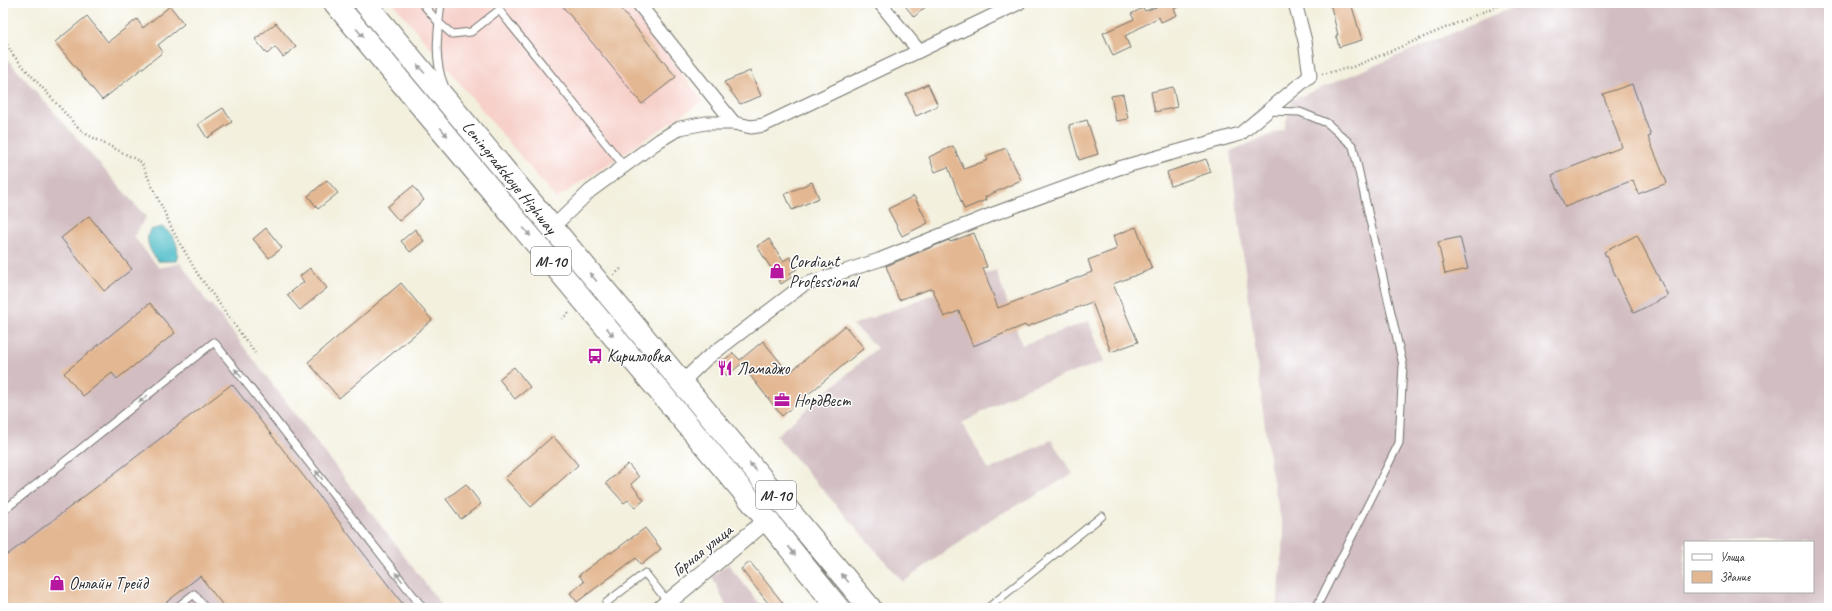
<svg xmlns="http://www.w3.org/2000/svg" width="1832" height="611" font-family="Caveat,sans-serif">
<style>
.built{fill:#f7d0ca}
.industrial{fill:#d2bec2;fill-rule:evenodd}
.water{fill:#51bec9;stroke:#3e747a}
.building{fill:#e3b792}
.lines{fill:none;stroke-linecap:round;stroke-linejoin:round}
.service-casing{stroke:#71706a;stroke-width:9}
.minor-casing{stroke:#71706a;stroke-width:15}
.tertiary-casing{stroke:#71706a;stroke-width:18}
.trunk-casing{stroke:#71706a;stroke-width:24}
.path{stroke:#71706a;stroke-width:2.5;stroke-dasharray:1 3;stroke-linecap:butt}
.service{stroke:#fff;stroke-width:7}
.minor{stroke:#fff;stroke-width:13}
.tertiary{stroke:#fff;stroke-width:16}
.trunk{stroke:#fff;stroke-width:22}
.oneway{fill:#a0a0a0}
.labels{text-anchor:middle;stroke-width:3;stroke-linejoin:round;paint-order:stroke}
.shield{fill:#fff;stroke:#6b6b6b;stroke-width:1}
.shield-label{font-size:16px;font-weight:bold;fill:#2b2b2b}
.street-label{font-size:17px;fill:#2b2b2b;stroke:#fff}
.poi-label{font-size:17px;fill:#2b2b2b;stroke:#fff;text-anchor:start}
</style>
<rect width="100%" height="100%" fill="#fff"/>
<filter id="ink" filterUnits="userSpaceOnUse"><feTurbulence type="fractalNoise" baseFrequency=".025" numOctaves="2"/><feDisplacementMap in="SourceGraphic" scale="8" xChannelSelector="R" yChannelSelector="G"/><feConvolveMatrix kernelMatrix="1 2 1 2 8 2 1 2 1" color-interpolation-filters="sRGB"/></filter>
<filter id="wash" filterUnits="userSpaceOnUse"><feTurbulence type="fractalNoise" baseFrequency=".012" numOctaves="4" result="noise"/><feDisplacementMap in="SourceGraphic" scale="16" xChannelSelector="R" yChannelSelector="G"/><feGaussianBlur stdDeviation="0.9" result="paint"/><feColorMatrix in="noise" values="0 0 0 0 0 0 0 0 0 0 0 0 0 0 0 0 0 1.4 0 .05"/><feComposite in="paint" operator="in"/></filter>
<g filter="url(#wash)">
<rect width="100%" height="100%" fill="#f3f0de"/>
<polygon class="built" points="393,3 627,3 703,101 556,199"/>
<g class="industrial">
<path d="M 1524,3 L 1829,3 L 1829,608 L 1277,608 L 1284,534 L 1270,466 L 1230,151 L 1284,129 L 1292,100 ZM 1685,542 L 1813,542 L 1813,592 L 1685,592 Z"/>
<polygon points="3,54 146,217 134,237 159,268 181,263 209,305 211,304 444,608 3,608"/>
<polygon points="996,270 1022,345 1089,321 1104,362 1029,387 962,423 989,470 1051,440 1073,474 990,520 903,582 776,436 877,348 853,325"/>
<polygon points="728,564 763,608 727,608 712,576"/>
</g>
<path class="water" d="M 161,227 C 174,233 181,247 176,261 L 158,261 C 151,254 144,239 150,230 Z"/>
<g id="blocks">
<g class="building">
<polygon points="560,3 616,3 676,77 642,104"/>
<polygon points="903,3 930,3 914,17"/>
<polygon points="1167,3 1176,3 1178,7 1174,9 1177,15 1161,22 1159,17 1125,36 1130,48 1113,56 1103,33 1134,19 1131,14 1143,8 1145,11"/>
<polygon points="1330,3 1351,3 1362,40 1339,47 1336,35 1338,35"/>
<polygon points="170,6 184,24 158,45 163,52 102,100 55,42 87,16 108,42 137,19 143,28"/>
<polygon points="276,23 296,47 283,57 275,47 267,54 255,39"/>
<polygon points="750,71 761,96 740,104 724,82"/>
<polygon points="928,84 938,106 916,116 906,94"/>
<polygon points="1632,84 1651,136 1648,137 1667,183 1638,194 1633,180 1565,207 1552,175 1622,147 1603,94"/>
<polygon points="1173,87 1177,107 1155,112 1151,92"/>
<polygon points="1123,94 1128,119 1116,121 1111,96"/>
<polygon points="223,108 232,122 207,138 198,124"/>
<polygon points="1087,120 1098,154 1079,160 1069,125"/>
<polygon points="953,146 964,169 988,160 986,156 1006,148 1021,180 985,197 986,200 964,209 948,167 935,172 929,157"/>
<polygon points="1206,159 1211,172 1171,186 1167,172"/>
<polygon points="327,180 338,193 318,209 308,196"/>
<polygon points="812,182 819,198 792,210 785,194"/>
<polygon points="413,186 424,200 399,221 387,207"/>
<polygon points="914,196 928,223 902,236 888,209"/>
<polygon points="89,216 132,269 104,291 61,238"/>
<polygon points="1136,227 1152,269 1113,284 1138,342 1111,352 1092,302 1026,327 1025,325 973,346 959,311 944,317 932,288 899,300 886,266 949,240 950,242 974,233 987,267 983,268 998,308 1092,272 1088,260 1117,249 1113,236"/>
<polygon points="266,228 282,248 269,258 253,239"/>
<polygon points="415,229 424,241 410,252 401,241"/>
<polygon points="1637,235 1668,296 1634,313 1604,252"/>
<polygon points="1460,237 1468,269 1445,274 1438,242"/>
<polygon points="769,239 783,261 790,257 797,269 790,273 792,277 781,284 757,246"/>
<polygon points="310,268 327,288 300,310 287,295 304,282 300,276"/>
<polygon points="401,283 432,320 339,398 308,362"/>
<polygon points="150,303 175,333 117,379 112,373 83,396 64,373"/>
<polygon points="845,326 864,348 782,416 741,364 727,376 718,365 733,353 740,360 763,341 789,373"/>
<polygon points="514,367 530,387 515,399 499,379"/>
<polygon points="232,384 406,608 225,608 200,576 159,608 3,608 3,558"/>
<polygon points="553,436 578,465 531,507 505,478"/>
<polygon points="628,464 639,477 631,484 644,500 635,508 628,500 624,503 606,483"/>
<polygon points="466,484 481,504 461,519 446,499"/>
<polygon points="645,528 661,549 641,565 636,558 577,602 570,593 584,582 579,575 610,552 611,553"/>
<polygon points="750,562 787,608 772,608 741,569"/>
</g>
</g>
</g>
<g filter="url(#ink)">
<use href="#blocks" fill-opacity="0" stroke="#71706a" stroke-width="1"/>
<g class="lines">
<defs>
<g id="service">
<polyline points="422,3 439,23 452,34 471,32 499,10 624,166"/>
<path d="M 441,3 C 438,30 433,59 444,85"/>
<polyline points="1268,111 1300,112 1327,123 1353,146 1403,365 1399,443 1316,608"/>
<polyline points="3,511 214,342 423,608"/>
<polyline points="606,603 645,573 668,602"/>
<polyline points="176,608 194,594 205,608"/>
<polyline points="988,608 1102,516"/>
</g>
<g id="minor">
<polyline points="638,3 734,123 751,127 764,125 919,51 880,3"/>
<polyline points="919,51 1019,3"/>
<polyline points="552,228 590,191 660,140 680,128 706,123 734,123"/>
<polyline points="682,382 706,359 803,285 879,260 993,214 1119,168 1240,134 1310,76 1305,41 1295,3"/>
</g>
<polyline id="tertiary" points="661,608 767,520"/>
<g id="trunk">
<polyline points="335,3 767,520 838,608"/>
<polyline points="365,3 870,608"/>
</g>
</defs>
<use href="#service" class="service-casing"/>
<use href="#minor" class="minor-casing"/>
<use href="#tertiary" class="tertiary-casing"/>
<use href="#trunk" class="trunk-casing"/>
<g class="path">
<polyline points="3,38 13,55 82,132 141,162 173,231 197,273 255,353"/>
<polyline points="1322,74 1353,67 1504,3"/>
<polyline points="614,275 623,267"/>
<polyline points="562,319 570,312"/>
</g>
<use href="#service" class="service"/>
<use href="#minor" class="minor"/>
<use href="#tertiary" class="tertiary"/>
<use href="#trunk" class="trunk"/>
</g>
<defs><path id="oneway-solid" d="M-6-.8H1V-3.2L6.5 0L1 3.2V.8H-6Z"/></defs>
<g class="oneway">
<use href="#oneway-solid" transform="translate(360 33) rotate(50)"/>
<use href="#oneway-solid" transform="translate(421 69) rotate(-130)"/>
<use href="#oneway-solid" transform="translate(444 132) rotate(50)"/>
<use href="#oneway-solid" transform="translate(527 232) rotate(50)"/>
<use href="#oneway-solid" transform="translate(593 277) rotate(-130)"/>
<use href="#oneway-solid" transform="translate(610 332) rotate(51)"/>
<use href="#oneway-solid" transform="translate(238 373) rotate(-128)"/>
<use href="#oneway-solid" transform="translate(143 399) rotate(141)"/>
<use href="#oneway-solid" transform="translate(753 467) rotate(-130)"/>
<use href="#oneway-solid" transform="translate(319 475) rotate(-128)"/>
<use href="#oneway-solid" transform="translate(792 551) rotate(51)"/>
<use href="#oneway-solid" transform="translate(399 577) rotate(-128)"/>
<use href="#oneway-solid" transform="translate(845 578) rotate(-130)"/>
</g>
</g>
<defs>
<symbol id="shop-bare" viewBox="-9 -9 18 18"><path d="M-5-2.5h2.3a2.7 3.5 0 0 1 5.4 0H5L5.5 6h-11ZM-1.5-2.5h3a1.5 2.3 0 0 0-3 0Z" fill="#b5179e" stroke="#fff" stroke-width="2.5" paint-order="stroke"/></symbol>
<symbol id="bus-bare" viewBox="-9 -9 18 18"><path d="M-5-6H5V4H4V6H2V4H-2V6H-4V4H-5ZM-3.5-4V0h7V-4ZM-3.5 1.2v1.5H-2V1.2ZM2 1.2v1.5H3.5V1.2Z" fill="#b5179e" stroke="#fff" stroke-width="2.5" paint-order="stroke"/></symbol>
<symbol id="restaurant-bare" viewBox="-9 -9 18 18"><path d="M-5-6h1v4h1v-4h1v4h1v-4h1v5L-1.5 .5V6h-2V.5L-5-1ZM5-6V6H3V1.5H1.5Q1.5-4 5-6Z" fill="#b5179e" stroke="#fff" stroke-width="2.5" paint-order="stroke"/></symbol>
<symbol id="office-bare" viewBox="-9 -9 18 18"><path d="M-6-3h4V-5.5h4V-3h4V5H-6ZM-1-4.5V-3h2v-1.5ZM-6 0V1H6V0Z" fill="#b5179e" stroke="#fff" stroke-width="2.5" paint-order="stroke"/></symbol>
</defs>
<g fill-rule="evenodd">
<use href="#shop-bare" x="766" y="260" width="22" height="22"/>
<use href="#bus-bare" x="584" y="345" width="22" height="22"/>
<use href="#restaurant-bare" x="714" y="357" width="22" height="22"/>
<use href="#office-bare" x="771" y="389" width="22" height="22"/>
<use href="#shop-bare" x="46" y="572" width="22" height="22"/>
</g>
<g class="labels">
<g class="shield">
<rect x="531" y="247" width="40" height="28" rx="3"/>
<rect x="756" y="481" width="40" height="28" rx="3"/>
</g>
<g class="shield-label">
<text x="551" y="267">М-10</text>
<text x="776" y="501">М-10</text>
</g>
<g class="street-label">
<text transform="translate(510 177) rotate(51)" y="6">Leningradskoye Highway</text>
<text transform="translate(702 550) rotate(-39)" y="6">Горная улица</text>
</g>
<g class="poi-label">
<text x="789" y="267">Cordiant<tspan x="789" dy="20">Professional</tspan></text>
<text x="607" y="362">Кирилловка</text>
<text x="737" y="374">Ламаджо</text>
<text x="794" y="406">НордВест</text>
<text x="69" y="589">Онлайн Трейд</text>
</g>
</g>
<rect width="1832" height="611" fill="none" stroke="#fff" stroke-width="16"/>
<rect x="1684" y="541" width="130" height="52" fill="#ffffff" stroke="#aaaaaa"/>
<rect x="1692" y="554" width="20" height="6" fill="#ffffff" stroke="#aaaaaa"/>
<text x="1720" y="561" font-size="12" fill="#2b2b2b">Улица</text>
<rect x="1692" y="571" width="20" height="12" fill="#e3b792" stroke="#aaaaaa"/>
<text x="1720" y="581" font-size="12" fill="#2b2b2b">Здание</text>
</svg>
